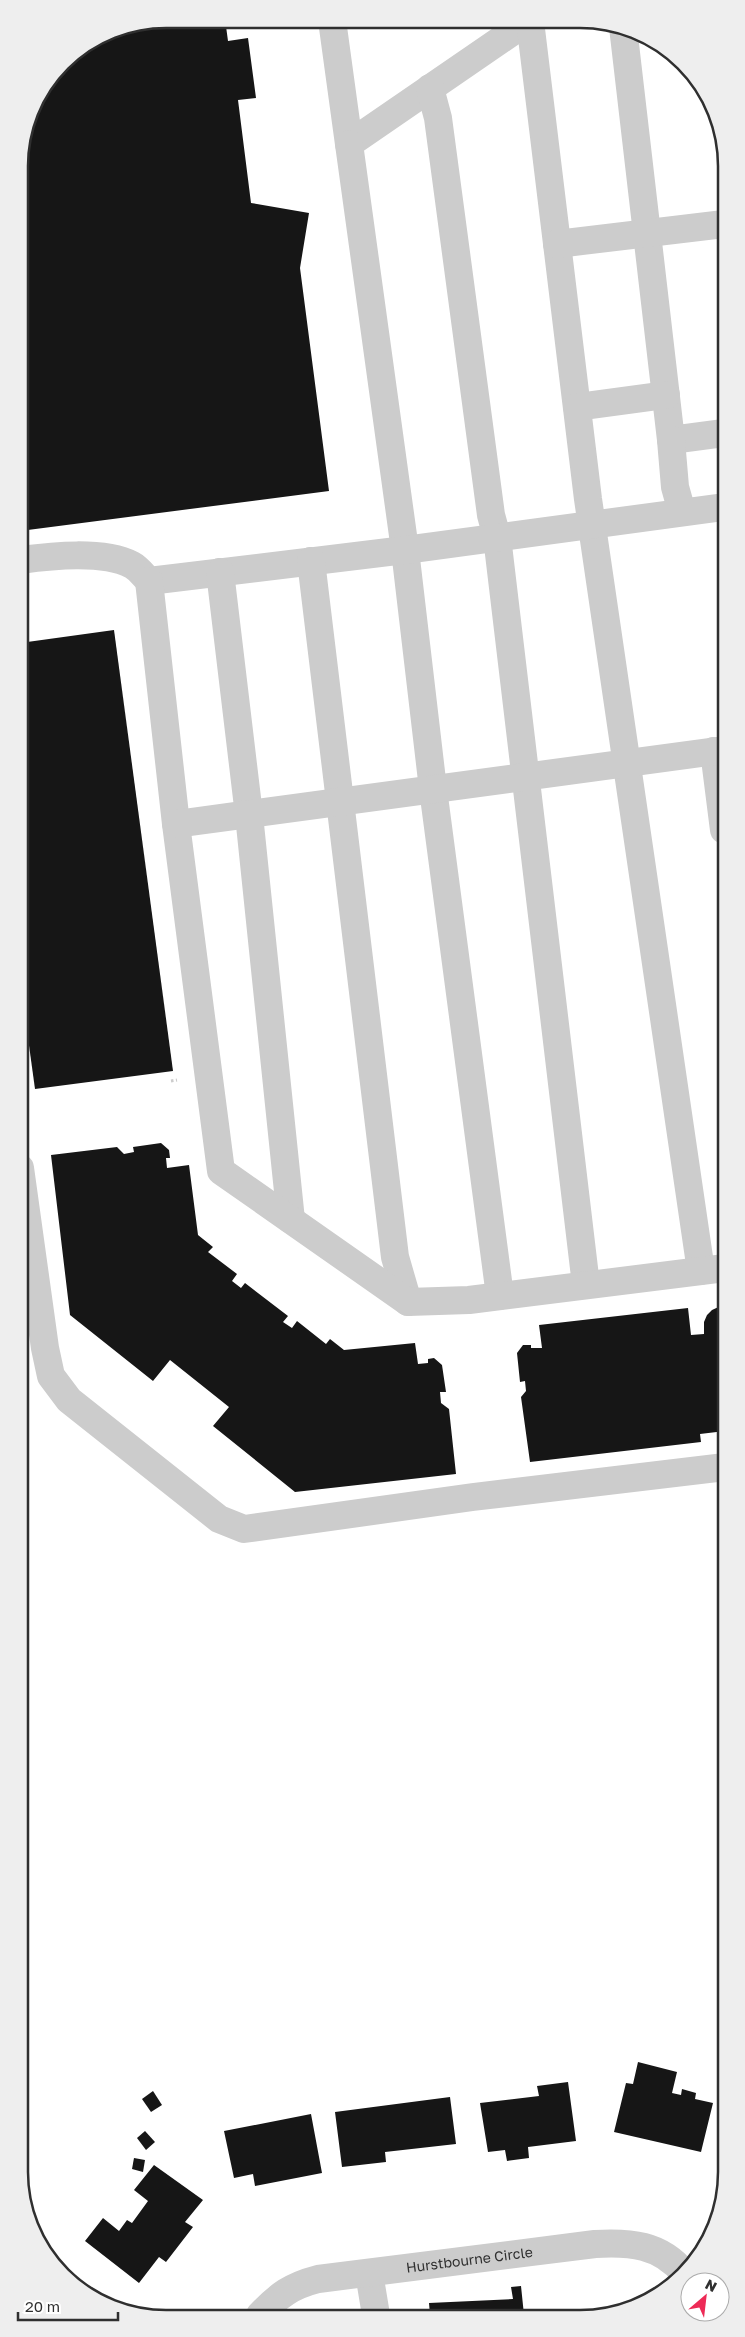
<svg xmlns="http://www.w3.org/2000/svg" width="745" height="2337" font-family="'Golos Text',sans-serif">
<style>
.building{fill:#161616}
.lines{fill:none;stroke-linecap:round;stroke-linejoin:round}
.path{stroke:#ccc;stroke-width:3;stroke-dasharray:2.5 2.5;stroke-linecap:butt}
.minor{stroke:#ccc;stroke-width:28}
.labels{text-anchor:middle;stroke-width:5;stroke-linejoin:round;paint-order:stroke}
.street-label{font-size:14px;fill:#2f2f2f;stroke:#fff}
.rim{fill:none;stroke:#2f2f2f;stroke-width:2.5}
</style>
<rect width="100%" height="100%" fill="#fff"/>
<g class="building">
<polygon points="166,19 225,19 228,41 248,38 256,98 238,100 251,203 309,213 300,268 329,491 20,531 19,156 34,100 69,55 110,30"/>
<polygon points="114,630 173,1071 35,1089 20,980 20,643"/>
<polygon points="161,1143 169,1150 170,1158 166,1158 167,1168 189,1165 198,1235 213,1247 208,1252 237,1274 232,1281 241,1288 245,1283 288,1316 283,1322 292,1328 297,1321 326,1344 330,1339 344,1350 415,1343 418,1364 428,1363 428,1359 434,1358 442,1365 446,1392 440,1392 441,1403 449,1409 456,1474 295,1492 213,1426 229,1407 170,1360 153,1381 70,1315 51,1155 117,1147 124,1154 134,1152 133,1147"/>
<polygon points="725,1304 725,1431 700,1434 701,1442 530,1462 521,1397 526,1391 525,1381 520,1382 517,1353 523,1345 531,1345 531,1348 542,1348 539,1325 688,1308 691,1335 704,1334 704,1322 707,1315 712,1310"/>
<polygon points="638,2062 677,2072 672,2093 681,2095 682,2089 696,2093 695,2099 713,2103 701,2152 614,2132 626,2083 633,2084"/>
<polygon points="568,2082 576,2141 528,2147 529,2158 507,2161 505,2150 488,2152 480,2103 539,2096 537,2086"/>
<polygon points="153,2091 162,2105 151,2112 142,2099"/>
<polygon points="450,2097 456,2144 385,2152 386,2162 342,2167 335,2112"/>
<polygon points="311,2114 322,2173 255,2186 253,2174 234,2178 224,2131"/>
<polygon points="145,2131 155,2142 146,2150 137,2138"/>
<polygon points="726,2156 726,2171 718,2163"/>
<polygon points="134,2158 145,2160 143,2172 132,2169"/>
<polygon points="154,2165 203,2200 185,2222 193,2227 166,2262 159,2257 139,2283 85,2241 103,2218 119,2231 127,2220 132,2223 148,2201 134,2190"/>
<polygon points="521,2286 524,2315 430,2315 429,2303 513,2299 511,2287"/>
</g>
<g class="lines">
<polyline class="path" points="171,1081 177,1080"/>
<g class="minor">
<polyline points="332,20 349,144 528,21"/>
<polyline points="530,21 588,499 701,1271"/>
<polyline points="623,27 671,440 724,433"/>
<polyline points="430,88 438,118 491,515 497,537 586,1285"/>
<polyline points="349,144 405,550 433,789 500,1296"/>
<polyline points="557,244 724,224"/>
<polyline points="577,407 666,395"/>
<polyline points="671,440 675,487 682,512"/>
<path d="M 20,560 C 51,556 103,550 132,565 C 138,568 144,576 149,581 L 405,550 L 724,507"/>
<polyline points="311,561 395,1257 408,1302"/>
<polyline points="220,572 249,815 291,1220"/>
<polyline points="149,581 176,824 221,1171 408,1302 469,1300 725,1268"/>
<polyline points="714,751 724,830"/>
<polyline points="176,824 724,750"/>
<polyline points="20,1168 45,1348 51,1376 69,1400 219,1519 244,1529 473,1497 725,1467"/>
<polyline points="369,2273 376,2315"/>
<path id="s1" d="M 260,2315 C 279,2295 291,2286 318,2279 L 595,2244 C 630,2242 660,2244 684,2273"/>
</g>
</g>
<g class="labels">
<g class="street-label">
<text dy="5" stroke="none"><textPath href="#s1" startOffset="222">Hurstbourne Circle</textPath></text>
</g>
</g>
<path d="M0 0H745V2337H0ZM166 28H580A138 138 0 0 1 718 166V2172A138 138 0 0 1 580 2310H166A138 138 0 0 1 28 2172V166A138 138 0 0 1 166 28Z" fill="#eee" fill-rule="evenodd"/>
<path class="rim" d="M166 28H580A138 138 0 0 1 718 166V2172A138 138 0 0 1 580 2310H166A138 138 0 0 1 28 2172V166A138 138 0 0 1 166 28Z"/>
<g transform="translate(705 2297) rotate(28)"><circle r="24" fill="#ffffff" stroke="#acacac"/>
<path d="M0-4L9 19L0 12L-9 19Z" fill="#ed2a56"/>
<text y="-8" font-size="14" font-weight="bold" text-anchor="middle" fill="#2f2f2f">N</text>
</g>
<path d="M18 2312v8h100v-8" fill="none" stroke="#2f2f2f" stroke-width="2.5"/>
<text x="25" y="2312" font-size="15" fill="#2f2f2f" stroke="#ffffff" stroke-width="4" paint-order="stroke">20 m</text>
</svg>
